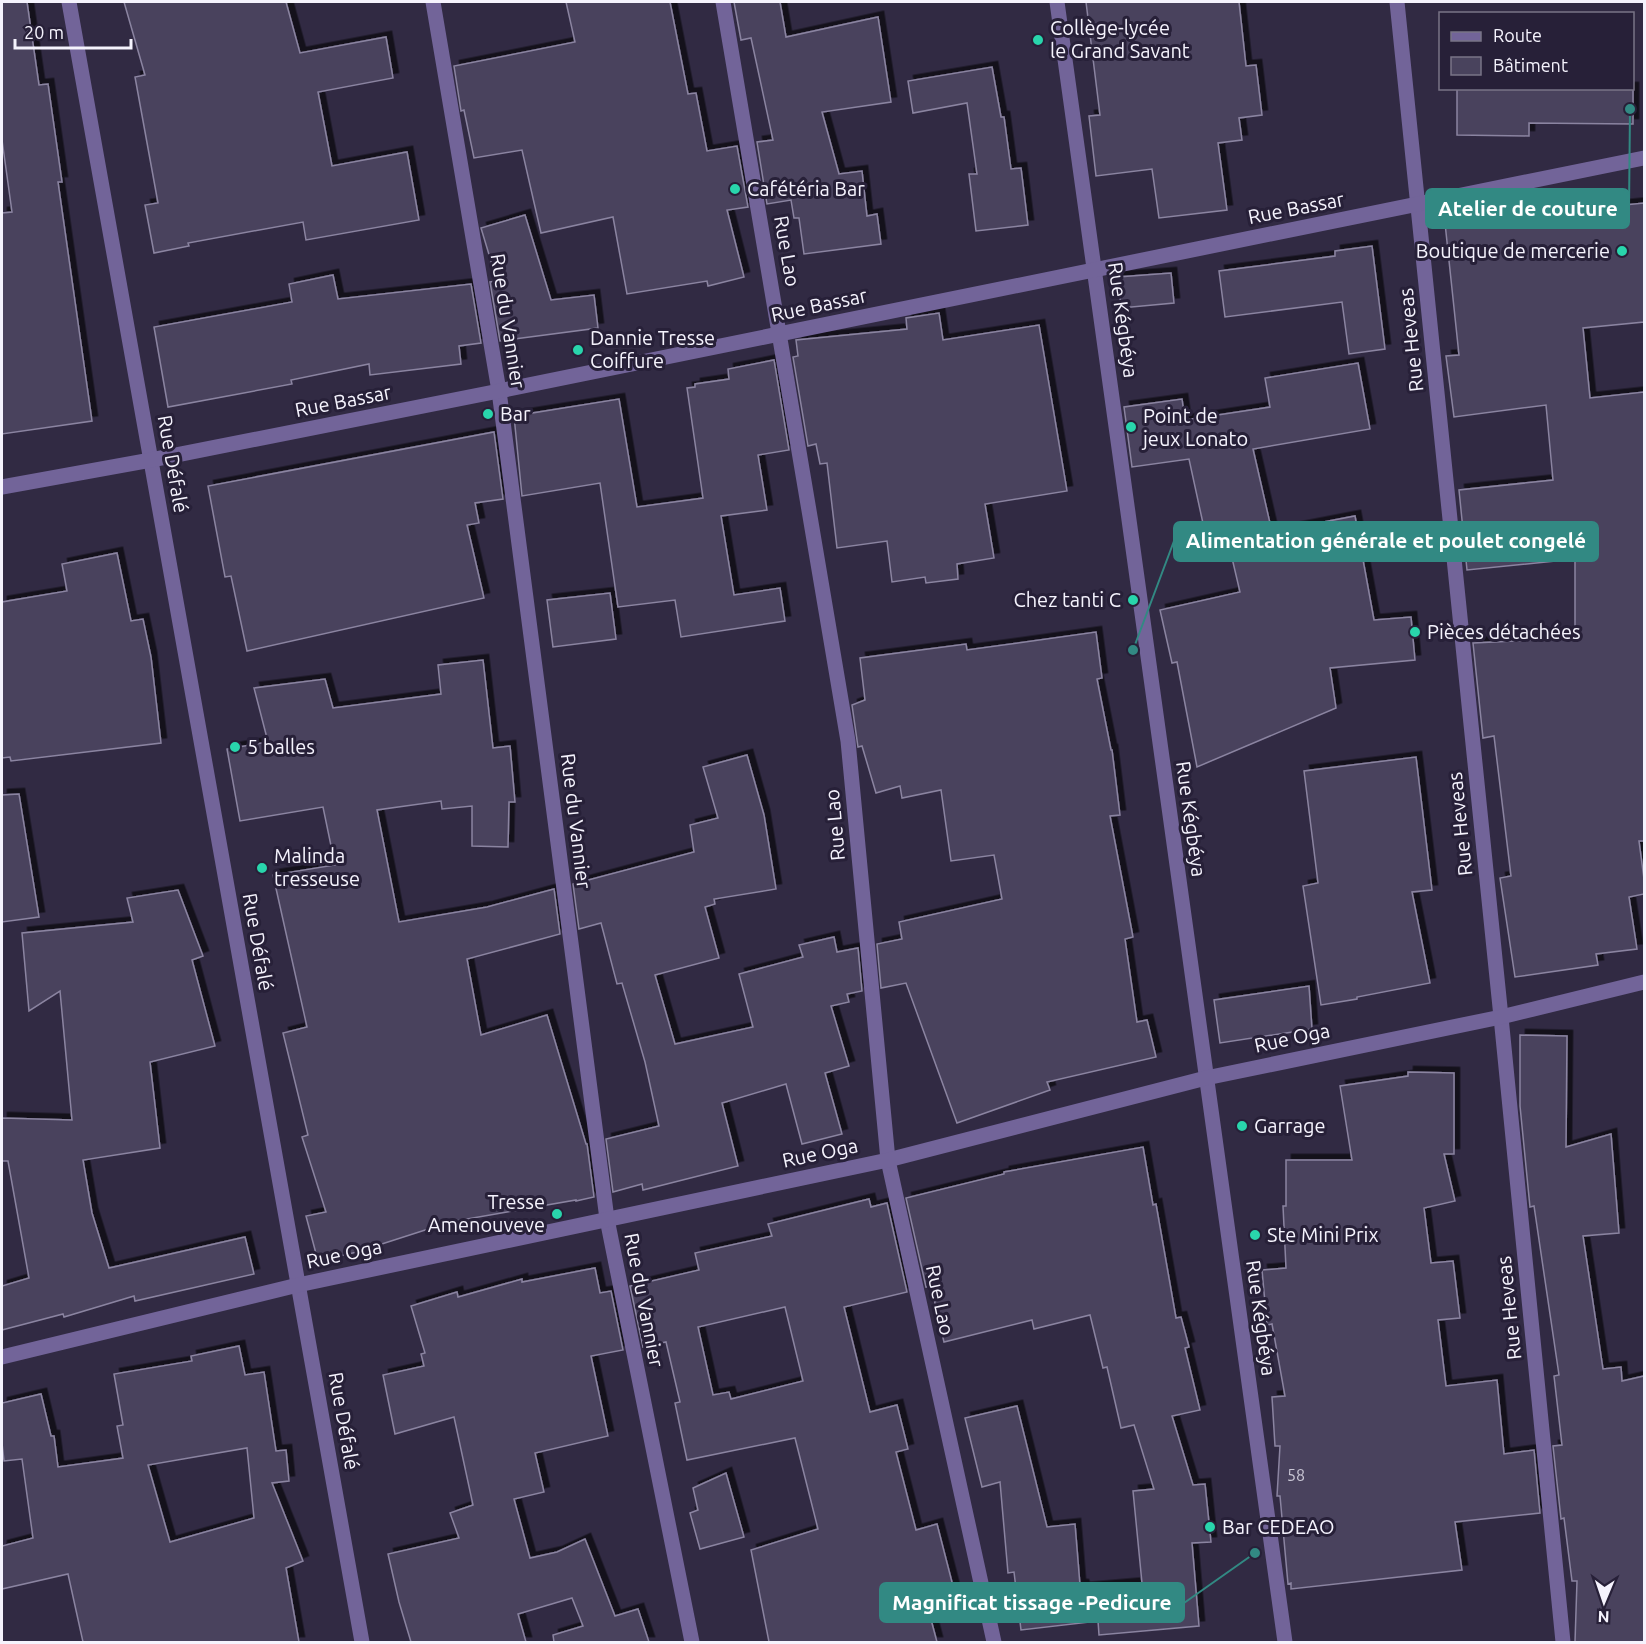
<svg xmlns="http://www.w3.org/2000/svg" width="1646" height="1644" font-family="Ubuntu,sans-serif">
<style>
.building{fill:#49435d;stroke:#8b84a1;stroke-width:1.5;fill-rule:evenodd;filter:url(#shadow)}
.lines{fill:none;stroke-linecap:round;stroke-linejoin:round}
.minor{stroke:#726499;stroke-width:15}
.poi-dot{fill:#29d5ac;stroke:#272038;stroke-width:2}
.labels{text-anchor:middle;stroke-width:6;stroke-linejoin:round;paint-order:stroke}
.number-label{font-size:16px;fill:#cac7d5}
.poi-label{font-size:20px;fill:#f5f3fd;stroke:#272038;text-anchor:start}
.street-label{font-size:20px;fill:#f5f3fd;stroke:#272038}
.leader{fill:none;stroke:#328983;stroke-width:2}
.callout-dot{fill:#328983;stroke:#272038;stroke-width:2}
.callout{fill:#328983;stroke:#328983;stroke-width:2}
.callout-label{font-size:21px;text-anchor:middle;font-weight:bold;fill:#fff}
</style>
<defs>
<filter id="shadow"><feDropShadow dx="5.5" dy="-5.5" stdDeviation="0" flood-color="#0009"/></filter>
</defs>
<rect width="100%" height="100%" fill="#312a43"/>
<g class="building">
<polygon points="2,2 27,2 39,85 48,84 62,182 58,182 92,421 2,434 2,213 12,212 2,140"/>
<polygon points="124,2 286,2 300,53 386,37 393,78 318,92 332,166 407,152 419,220 306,240 303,222 188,243 189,246 154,253 145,205 158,203 135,77 145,75"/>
<polygon points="566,2 670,2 688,94 696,93 707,151 737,146 748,207 727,210 744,277 708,286 707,281 627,294 613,217 541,233 522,150 474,158 464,110 461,111 454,66 575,42"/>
<polygon points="734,2 780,2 786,37 878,17 891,102 822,112 839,174 862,171 867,216 877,214 881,244 804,254 799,218 794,218 791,200 767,204 757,142 773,140 751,38 741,40"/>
<polygon points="1086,2 1239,2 1246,66 1256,65 1262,115 1239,118 1242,140 1218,143 1227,210 1159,218 1152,169 1096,176 1089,116 1100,115"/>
<polygon points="992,67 1001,117 1004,117 1011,169 1021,168 1028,225 976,231 969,174 977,174 967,103 913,113 908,81"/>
<polygon points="1457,88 1633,88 1633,124 1529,123 1529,136 1457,135"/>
<polygon points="1644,203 1644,322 1583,328 1590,398 1644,392 1644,841 1639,841 1644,879 1644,894 1629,897 1637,949 1596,954 1598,965 1515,977 1500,878 1511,876 1494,736 1483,738 1473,643 1575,638 1575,559 1467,570 1459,490 1553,480 1546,405 1454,417 1446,356 1459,355 1445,223"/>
<polygon points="525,215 551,300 594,295 598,328 500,341 490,282 497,281 481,228"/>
<polygon points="1372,246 1385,349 1349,354 1342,302 1225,317 1219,271 1335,256 1335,251"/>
<polygon points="1171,273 1174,303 1121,308 1118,277"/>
<polygon points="333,275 338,299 471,284 481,343 459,346 461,364 370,375 369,364 291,380 292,384 168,407 154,327 292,302 289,284"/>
<polygon points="939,313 943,340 1039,325 1067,491 985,504 994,558 957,564 958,579 926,583 925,577 892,582 887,541 837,548 827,463 820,464 816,444 808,446 793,357 798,356 796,340 907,329 906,318"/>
<polygon points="774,360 789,450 758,455 767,510 721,516 734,595 780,588 785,621 681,637 675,600 618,607 600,483 522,496 514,416 619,399 637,507 703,498 687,388 695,387 695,384 729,379 728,369"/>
<polygon points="1358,363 1370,429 1253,449 1272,532 1355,516 1374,620 1411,617 1415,660 1330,668 1336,708 1197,767 1177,662 1172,663 1160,610 1240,592 1224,524 1204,528 1189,459 1132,467 1124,407 1182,399 1185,420 1270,407 1265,378"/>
<polygon points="494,432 503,499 475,503 479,523 467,525 484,598 247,651 231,576 225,577 208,486"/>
<polygon points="117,553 131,621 143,619 151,657 161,743 11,761 10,757 2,758 2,602 67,591 62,564"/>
<polygon points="610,593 616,639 553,647 547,600"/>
<polygon points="1096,632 1102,678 1097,679 1111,750 1112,750 1120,815 1110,816 1133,937 1125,939 1137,1022 1147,1020 1156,1057 1047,1082 1050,1090 957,1123 906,983 881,988 877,944 902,939 899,922 1002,899 994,855 951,861 941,790 902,798 900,786 876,793 862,746 858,747 852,705 865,700 860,658 966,644 967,650"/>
<polygon points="483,660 493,748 510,746 515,802 509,802 508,847 472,846 472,806 442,809 441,801 377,810 399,922 487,907 554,889 560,934 467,959 481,1035 547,1015 586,1144 587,1144 594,1197 576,1201 576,1200 450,1222 357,1252 318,1261 306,1216 326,1212 302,1137 308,1135 283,1033 307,1027 273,875 335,865 323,807 240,821 227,749 268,742 254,688 325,679 333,708 441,694 438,665"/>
<polygon points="747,755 764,815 776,889 714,899 715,904 705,907 719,958 655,975 675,1044 753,1027 739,974 803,957 799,945 834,937 837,952 858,948 862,991 847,994 849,1002 831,1006 849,1066 825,1073 842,1134 802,1144 786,1084 722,1103 738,1166 643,1190 642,1184 613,1192 606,1139 659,1126 645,1062 622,983 617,984 601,923 579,929 573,884 694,852 690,825 718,818 703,767"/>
<polygon points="1416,757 1432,890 1412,892 1430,983 1357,997 1357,999 1321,1005 1303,886 1318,883 1304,771"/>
<polygon points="19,794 39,917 2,922 2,795"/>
<polygon points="178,890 203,956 192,960 215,1046 150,1062 160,1148 83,1160 92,1213 109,1268 245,1237 254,1274 135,1301 134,1296 64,1317 63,1314 2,1330 2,1286 29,1278 8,1161 2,1161 2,1118 72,1120 60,991 29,1011 22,933 133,922 127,898"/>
<polygon points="1309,986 1312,1029 1220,1043 1214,1000"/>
<polygon points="1520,1035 1567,1036 1566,1147 1611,1134 1619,1233 1583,1236 1603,1369 1621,1367 1622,1381 1644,1376 1644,1642 1575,1642 1577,1581 1572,1581 1564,1518 1561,1519 1553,1446 1562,1445 1554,1376 1559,1375 1534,1206 1530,1207 1520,1106"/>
<polygon points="1408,1072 1454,1073 1454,1154 1444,1154 1455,1201 1424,1208 1431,1263 1453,1261 1460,1318 1438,1320 1446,1386 1497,1380 1504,1454 1534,1450 1540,1513 1455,1522 1462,1570 1291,1589 1291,1583 1288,1584 1280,1496 1277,1496 1280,1446 1275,1446 1272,1397 1285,1396 1272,1324 1267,1325 1262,1270 1286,1268 1283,1206 1286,1206 1286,1160 1352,1160 1340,1086 1408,1076"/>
<polygon points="1143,1147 1153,1205 1156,1204 1176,1318 1181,1317 1189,1347 1185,1348 1200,1410 1172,1416 1193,1485 1205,1484 1211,1542 1192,1543 1199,1626 1099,1635 1098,1621 1021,1630 1014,1572 1008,1573 1000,1482 982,1487 965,1418 1017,1406 1047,1527 1075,1524 1080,1585 1083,1585 1084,1588 1142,1583 1133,1491 1154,1489 1134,1425 1121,1428 1107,1367 1103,1368 1090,1315 1034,1329 1032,1320 944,1342 931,1286 926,1287 906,1198 1004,1174 1004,1172"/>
<path d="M 869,1199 L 871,1207 L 887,1203 L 907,1292 L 844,1307 L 870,1412 L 897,1405 L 908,1449 L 896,1452 L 916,1530 L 937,1524 L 954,1590 L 925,1597 L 937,1642 L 769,1642 L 751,1550 L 818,1529 L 795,1438 L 687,1460 L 675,1403 L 680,1402 L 666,1342 L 643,1347 L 630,1286 L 699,1270 L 695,1253 L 772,1236 L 768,1224 ZM 785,1307 L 803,1381 L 731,1399 L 729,1392 L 713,1395 L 698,1327 Z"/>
<polygon points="595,1268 600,1293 611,1291 623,1350 591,1356 608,1436 535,1453 544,1492 514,1499 530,1558 557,1552 585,1539 615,1616 638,1609 649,1642 554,1642 553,1635 583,1626 572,1598 518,1614 526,1642 411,1642 399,1602 388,1554 459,1538 450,1513 473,1505 454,1417 395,1434 383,1375 424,1366 421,1354 425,1353 411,1306 457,1292 458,1297 522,1279 522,1282"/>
<path d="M 239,1346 L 245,1375 L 264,1372 L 276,1451 L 286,1450 L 289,1481 L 272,1483 L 303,1561 L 286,1568 L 299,1642 L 83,1642 L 68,1574 L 2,1589 L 2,1546 L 33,1538 L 22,1459 L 4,1461 L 2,1443 L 2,1403 L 41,1394 L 51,1436 L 54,1436 L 58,1467 L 123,1458 L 117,1426 L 123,1425 L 114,1374 L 192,1361 L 191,1356 ZM 247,1448 L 254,1518 L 170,1542 L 148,1465 Z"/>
<polygon points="726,1473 744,1537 700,1549 690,1513 698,1510 693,1488"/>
</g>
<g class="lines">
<g class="minor">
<polyline points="69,2 362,1642"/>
<polyline points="433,2 499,391 607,1219 692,1642"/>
<polyline points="723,2 848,741 888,1160 994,1642"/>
<polyline points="1057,2 1285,1642"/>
<polyline points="1397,2 1501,1017 1563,1642"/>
<polyline points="2,487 151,460 499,391 1644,158"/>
<polyline points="2,1357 298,1285 888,1160 1206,1078 1501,1017 1644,982"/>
</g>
</g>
<g class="poi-dot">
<circle cx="1038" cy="40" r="6"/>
<circle cx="735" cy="189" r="6"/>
<circle cx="1622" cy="251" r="6"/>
<circle cx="578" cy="350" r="6"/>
<circle cx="488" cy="414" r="6"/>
<circle cx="1131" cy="427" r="6"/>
<circle cx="1133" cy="600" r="6"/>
<circle cx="1415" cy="632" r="6"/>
<circle cx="235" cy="747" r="6"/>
<circle cx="262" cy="868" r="6"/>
<circle cx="1242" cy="1126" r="6"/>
<circle cx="557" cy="1214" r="6"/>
<circle cx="1255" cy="1235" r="6"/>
<circle cx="1210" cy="1527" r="6"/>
</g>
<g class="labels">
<g class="number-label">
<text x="1296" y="1481">58</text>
</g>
<g class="poi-label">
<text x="1050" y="35">Collège-lycée<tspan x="1050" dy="23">le Grand Savant</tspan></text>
<text x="747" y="196">Cafétéria Bar</text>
<text x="1610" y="258" text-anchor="end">Boutique de mercerie</text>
<text x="590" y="345">Dannie Tresse<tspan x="590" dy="23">Coiffure</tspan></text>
<text x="500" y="421">Bar</text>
<text x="1143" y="423">Point de<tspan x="1143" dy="23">jeux Lonato</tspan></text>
<text x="1121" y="607" text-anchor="end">Chez tanti C</text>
<text x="1427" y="639">Pièces détachées</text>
<text x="247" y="754">5 balles</text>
<text x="274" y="863">Malinda<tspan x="274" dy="23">tresseuse</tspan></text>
<text x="1254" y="1133">Garrage</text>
<text x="545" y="1209" text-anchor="end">Tresse<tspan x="545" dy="23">Amenouveve</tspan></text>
<text x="1267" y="1242">Ste Mini Prix</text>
<text x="1222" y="1534">Bar CEDEAO</text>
</g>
<g class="street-label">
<text transform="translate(1296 208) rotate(-11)" y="7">Rue Bassar</text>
<text transform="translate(787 251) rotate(80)" y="7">Rue Lao</text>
<text transform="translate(819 305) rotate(-12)" y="7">Rue Bassar</text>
<text transform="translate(1123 320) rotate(82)" y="7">Rue Kégbéya</text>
<text transform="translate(508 321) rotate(81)" y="7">Rue du Vannier</text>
<text transform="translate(1411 340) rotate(-96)" y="7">Rue Heveas</text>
<text transform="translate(343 401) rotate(-11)" y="7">Rue Bassar</text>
<text transform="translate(173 464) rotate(80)" y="7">Rue Défalé</text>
<text transform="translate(1191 819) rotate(82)" y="7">Rue Kégbéya</text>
<text transform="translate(576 821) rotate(83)" y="7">Rue du Vannier</text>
<text transform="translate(1460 824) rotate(-96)" y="7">Rue Heveas</text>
<text transform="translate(835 825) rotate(-95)" y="7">Rue Lao</text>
<text transform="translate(258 942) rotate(80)" y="7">Rue Défalé</text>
<text transform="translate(1292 1038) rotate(-12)" y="7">Rue Oga</text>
<text transform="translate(820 1153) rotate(-12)" y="7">Rue Oga</text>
<text transform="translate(344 1254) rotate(-12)" y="7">Rue Oga</text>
<text transform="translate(644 1300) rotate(79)" y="7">Rue du Vannier</text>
<text transform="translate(940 1300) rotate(78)" y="7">Rue Lao</text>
<text transform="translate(1509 1308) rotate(-96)" y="7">Rue Heveas</text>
<text transform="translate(1261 1318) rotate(82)" y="7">Rue Kégbéya</text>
<text transform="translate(344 1421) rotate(80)" y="7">Rue Défalé</text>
</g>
</g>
<path class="leader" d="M1630 109L1629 209M1133 650L1174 541M1255 1553L1184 1603"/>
<g class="callout-dot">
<circle cx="1630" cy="109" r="6"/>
<circle cx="1133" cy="650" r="6"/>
<circle cx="1255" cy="1553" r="6"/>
</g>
<g class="callout">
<rect x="1426" y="189" width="203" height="39" rx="6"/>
<rect x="1174" y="522" width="424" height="39" rx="6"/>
<rect x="880" y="1583" width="304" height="39" rx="6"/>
</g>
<g class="callout-label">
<text x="1528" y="216">Atelier de couture</text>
<text x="1386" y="548">Alimentation générale et poulet congelé</text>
<text x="1032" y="1610">Magnificat tissage -Pedicure</text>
</g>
<rect width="1646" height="1644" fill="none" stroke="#f5f3fd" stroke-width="6"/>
<rect x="1439" y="12" width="195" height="78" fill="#272038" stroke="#797487" stroke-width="1.5"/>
<rect x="1451" y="32" width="30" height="9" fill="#726499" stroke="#797487" stroke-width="1.5"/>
<text x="1493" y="42" font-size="18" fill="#f5f3fd">Route</text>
<rect x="1451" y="57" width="30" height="18" fill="#49435d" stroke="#797487" stroke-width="1.5"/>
<text x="1493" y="72" font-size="18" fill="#f5f3fd">Bâtiment</text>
<g transform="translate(1604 1602) rotate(182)" stroke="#272038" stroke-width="4.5" paint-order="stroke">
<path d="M0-4.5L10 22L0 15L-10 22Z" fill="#f5f3fd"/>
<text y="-9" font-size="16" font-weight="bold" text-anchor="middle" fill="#f5f3fd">N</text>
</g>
<path d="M15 39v9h116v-9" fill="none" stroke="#f5f3fd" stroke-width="3"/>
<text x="24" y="39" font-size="18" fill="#f5f3fd" stroke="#272038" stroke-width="4.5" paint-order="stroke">20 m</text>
</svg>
